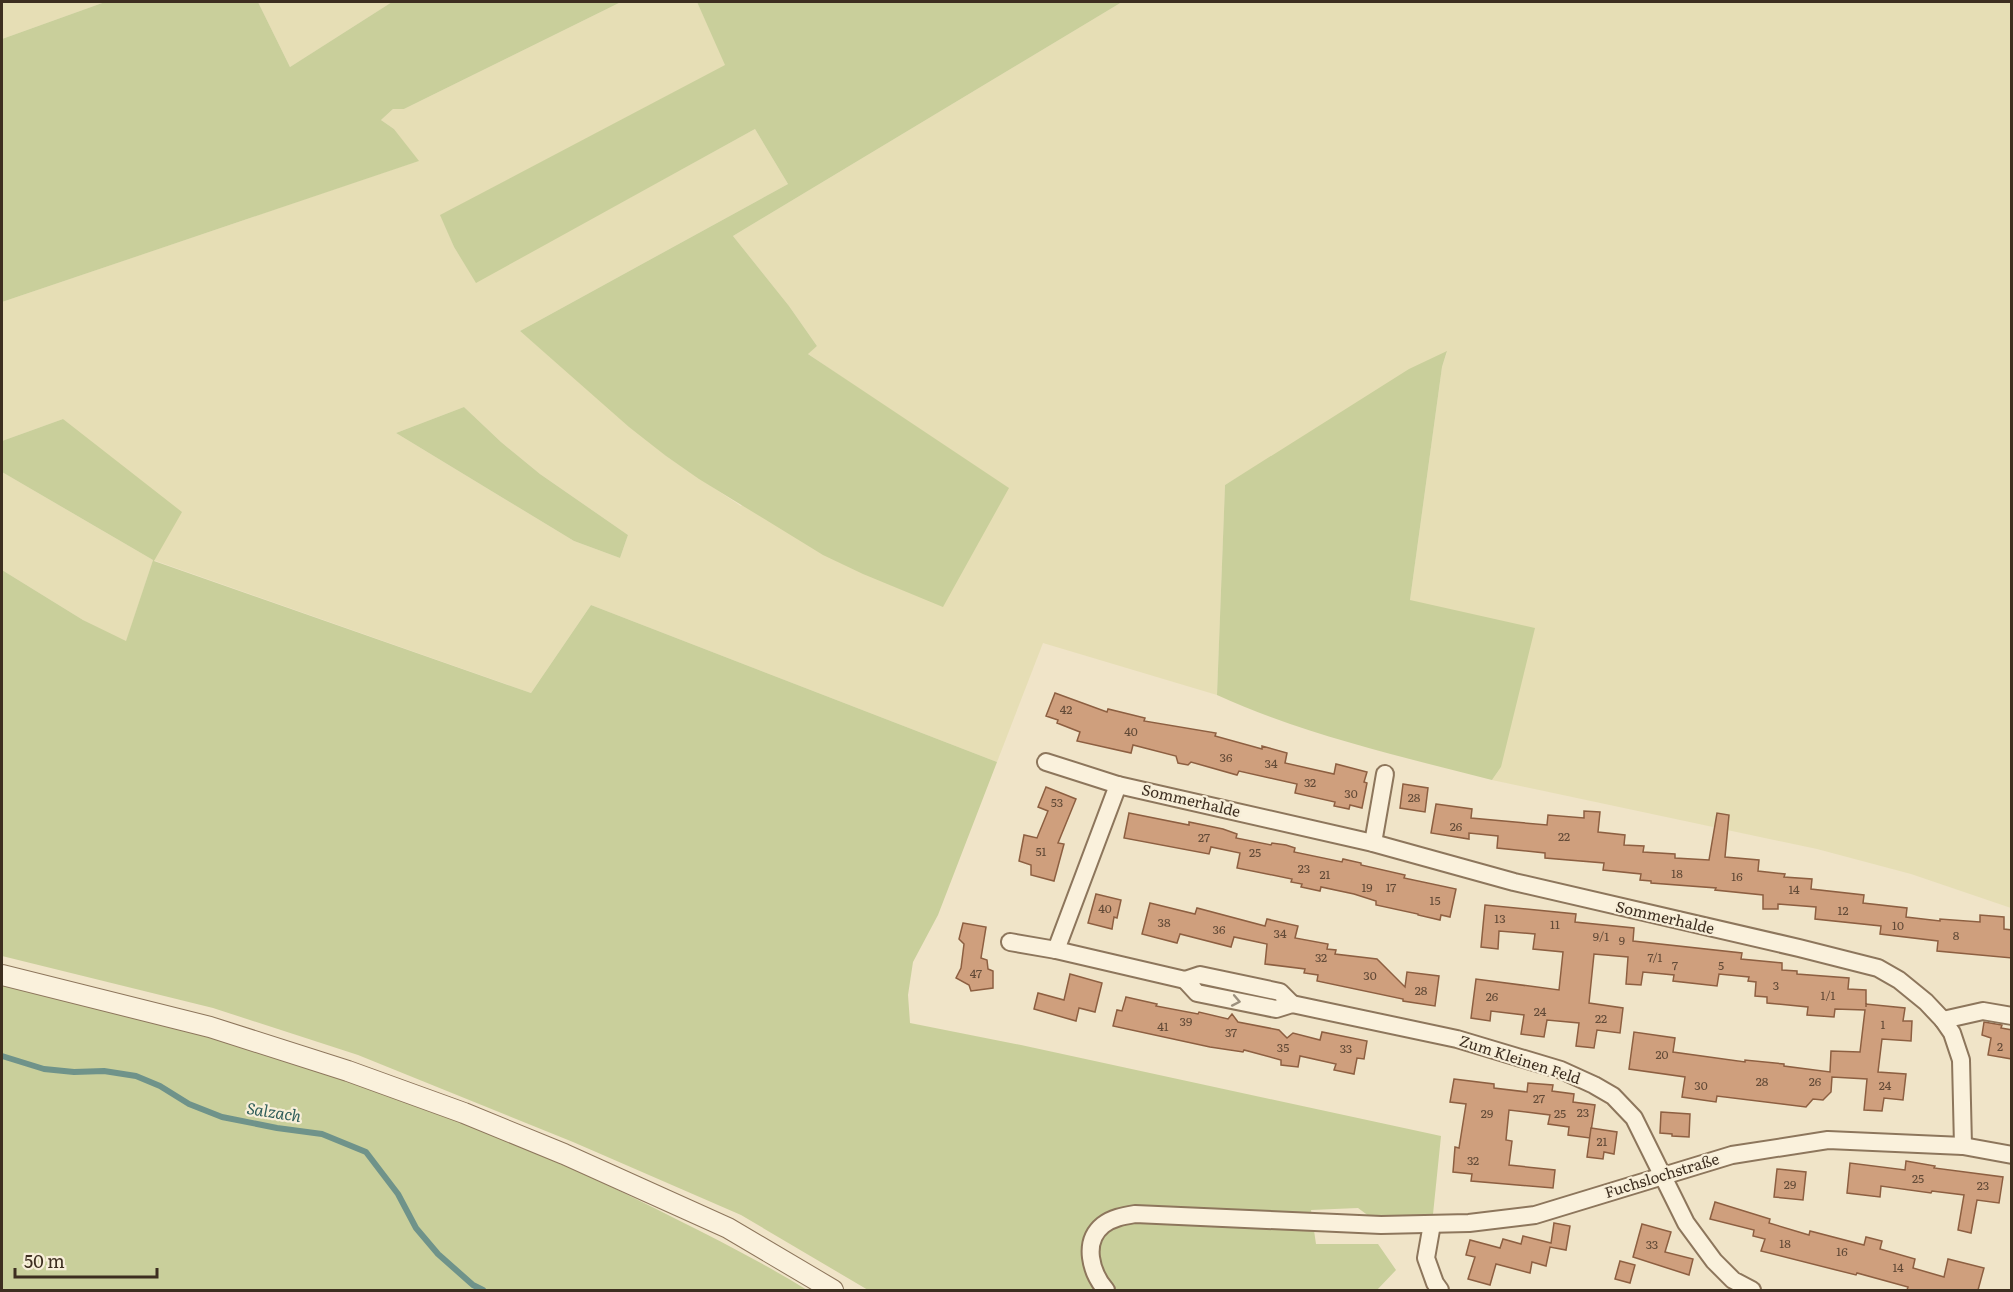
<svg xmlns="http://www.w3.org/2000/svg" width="2013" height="1292" font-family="Literata,serif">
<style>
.farmland{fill:#e6deb5;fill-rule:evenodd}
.green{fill:#c9cf9b}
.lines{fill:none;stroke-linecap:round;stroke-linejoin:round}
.stream{stroke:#6f938a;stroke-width:6}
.building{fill:#cf9f7d;stroke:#8d5f41;stroke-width:1.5}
.minor-casing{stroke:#8d765c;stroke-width:20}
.tertiary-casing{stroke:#8d765c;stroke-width:22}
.minor{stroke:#faf1dc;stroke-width:16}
.tertiary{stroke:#faf1dc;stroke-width:20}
.oneway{stroke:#9c907e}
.labels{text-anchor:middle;stroke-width:4.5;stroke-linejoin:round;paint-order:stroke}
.number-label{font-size:12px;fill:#624a37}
.street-label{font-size:15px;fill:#3d2e20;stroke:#f7eed8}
.water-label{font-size:16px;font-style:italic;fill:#2f5d5a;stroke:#f7eed8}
</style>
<rect width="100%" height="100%" fill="#f0e4c8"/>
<g class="farmland">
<polygon points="2,2 105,2 2,39"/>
<polygon points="258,2 392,2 290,67"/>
<path d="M 621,2 L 697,2 L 726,65 L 441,215 L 454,247 L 476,282 L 755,129 L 788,184 L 520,331 L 666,456 L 741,506 L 849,382 L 807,353 L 817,346 L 789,306 L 733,236 L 1122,2 L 2011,2 L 2011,908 L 1911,874 L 1817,849 L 1492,780 L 1501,767 L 1410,600 L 1442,367 L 1447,352 L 1225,485 L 1217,695 L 1043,643 L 997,762 L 591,605 L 531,693 L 153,560 L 126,642 L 83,620 L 2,570 L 2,472 L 153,560 L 63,419 L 2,441 L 2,302 L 418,161 L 394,129 L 381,120 L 393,109 L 404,109 ZM 464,407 L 501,442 L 540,474 L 628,535 L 620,558 L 574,541 L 396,433 Z"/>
</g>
<g class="green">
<polygon points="105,2 258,2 290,67 392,2 621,2 404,109 393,109 381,120 394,129 419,161 2,302 2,39"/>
<polygon points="697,2 1122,2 733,236 789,306 817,346 808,354 1009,488 943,607 863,574 823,555 699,479 666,456 629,427 520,331 788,184 755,129 476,283 454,247 440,215 725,65"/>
<path d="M 1447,351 L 1442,367 L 1410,600 L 1535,628 L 1501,767 L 1492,780 C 1399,756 1304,735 1217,695 L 1225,485 L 1409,369 Z"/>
<polygon points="464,407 501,442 540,474 628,535 620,558 574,541 396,433"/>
<polygon points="63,419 182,512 154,561 531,693 591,605 997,762 938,915 913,962 908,995 910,1023 1021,1045 1441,1136 1432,1224 1381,1225 1358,1208 1311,1210 1316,1244 1378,1244 1396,1270 1377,1290 868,1290 741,1215 573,1142 358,1055 213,1008 2,956 2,570 83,620 126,641 153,560 2,472 2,441"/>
<path d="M 2,984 C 72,1001 143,1017 212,1037 C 372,1084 528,1143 676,1219 C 720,1241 765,1264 807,1290 L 2,1290 Z"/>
</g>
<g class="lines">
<polyline class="stream" points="2,1056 44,1069 74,1072 104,1071 136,1076 160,1086 189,1104 222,1117 277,1128 322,1134 366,1152 398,1194 416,1228 438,1254 473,1285 483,1290"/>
</g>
<g class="building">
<polygon points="1055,693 1107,712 1108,709 1145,718 1144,721 1216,733 1215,736 1262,749 1262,746 1287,753 1285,763 1334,774 1336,764 1367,772 1364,782 1367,783 1362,808 1350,805 1349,809 1334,806 1335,802 1295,793 1297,784 1239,771 1237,775 1191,762 1188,765 1178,763 1176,756 1133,745 1131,753 1077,741 1080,732 1057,723 1058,720 1046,716"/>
<polygon points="1403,784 1428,788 1425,812 1400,808"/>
<polygon points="1046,787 1076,799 1058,843 1064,844 1054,881 1031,875 1031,865 1019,861 1024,835 1037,838 1048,811 1038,807"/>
<polygon points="1436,804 1472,809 1471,818 1547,825 1548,815 1584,818 1584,811 1600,812 1598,832 1625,835 1624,845 1644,846 1643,852 1675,854 1675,858 1709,860 1717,813 1729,815 1725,857 1759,860 1758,871 1785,874 1784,877 1812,879 1811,889 1864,895 1863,903 1907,908 1906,917 1940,921 1940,919 1980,922 1980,915 2004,917 2004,929 2012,930 2012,958 1937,951 1938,941 1880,934 1881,926 1815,919 1816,907 1778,904 1778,909 1763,909 1763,895 1715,890 1716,888 1651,883 1651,881 1640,880 1641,874 1603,870 1604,863 1545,858 1545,853 1497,848 1498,836 1469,833 1469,839 1431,833"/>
<polygon points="1129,813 1189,825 1189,822 1223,829 1237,834 1236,838 1271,845 1272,843 1286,845 1295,848 1294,852 1342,862 1343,859 1361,863 1361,865 1405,875 1404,878 1456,889 1450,917 1441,915 1440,920 1418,915 1418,914 1376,905 1376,901 1354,894 1321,887 1320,891 1301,887 1302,884 1291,882 1292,879 1237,868 1240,853 1211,847 1209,854 1124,838"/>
<polygon points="1096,894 1121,900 1117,918 1114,917 1112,929 1088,923"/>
<polygon points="1150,903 1195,914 1197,908 1265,926 1267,919 1298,926 1295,938 1328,944 1327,949 1336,950 1335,954 1377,959 1405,987 1407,972 1439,976 1435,1006 1403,1001 1403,999 1317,981 1318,975 1304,973 1305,969 1265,964 1267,944 1234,937 1231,947 1180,934 1177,943 1142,934"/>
<polygon points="1485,905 1576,914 1575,922 1634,928 1633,941 1742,953 1741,959 1782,963 1782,970 1797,971 1797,974 1849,978 1848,989 1866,990 1866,1007 1866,1004 1905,1008 1903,1021 1912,1021 1911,1041 1882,1039 1878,1072 1906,1074 1903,1100 1884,1098 1882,1111 1864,1110 1867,1079 1832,1077 1831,1092 1823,1100 1813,1099 1806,1107 1717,1096 1716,1102 1682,1097 1685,1077 1629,1069 1634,1032 1675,1038 1673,1052 1745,1062 1745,1060 1784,1064 1784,1066 1830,1072 1831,1051 1860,1052 1865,1010 1835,1009 1834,1017 1807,1015 1808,1007 1767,1003 1767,997 1755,996 1756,982 1748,981 1749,977 1719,974 1717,986 1673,981 1674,975 1643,972 1641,985 1626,984 1628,957 1594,954 1589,1003 1623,1008 1620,1033 1597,1030 1594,1048 1576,1046 1579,1023 1547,1020 1544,1037 1521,1034 1524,1015 1491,1011 1490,1021 1471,1018 1476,979 1559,990 1563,952 1533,949 1535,934 1499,931 1498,949 1481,947"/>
<polygon points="963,923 986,927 981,958 987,960 988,969 993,971 993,988 971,991 969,985 956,978 961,968 964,944 959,939"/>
<polygon points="1070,974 1102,983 1095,1012 1079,1008 1076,1021 1034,1009 1038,993 1064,1000"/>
<polygon points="1126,997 1157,1004 1156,1006 1198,1014 1199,1012 1228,1019 1232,1014 1238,1022 1279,1030 1287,1038 1293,1033 1320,1040 1322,1032 1367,1041 1364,1059 1357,1058 1354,1074 1334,1070 1336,1064 1300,1056 1298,1067 1281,1065 1281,1060 1244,1050 1243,1052 1210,1047 1113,1026 1117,1010 1122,1011"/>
<polygon points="1984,1022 2002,1025 2001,1028 2012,1030 2012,1059 1988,1055 1991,1038 1982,1035"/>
<polygon points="1454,1079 1494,1084 1494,1088 1527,1092 1528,1083 1553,1085 1552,1091 1574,1094 1573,1102 1595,1105 1590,1138 1568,1135 1569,1127 1548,1124 1550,1115 1509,1110 1506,1140 1512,1141 1509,1165 1555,1170 1553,1188 1471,1181 1472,1174 1453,1172 1455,1147 1459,1148 1466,1104 1450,1102"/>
<polygon points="1661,1112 1690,1114 1689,1137 1672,1136 1672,1134 1660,1133"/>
<polygon points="1591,1128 1617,1132 1614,1154 1604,1152 1603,1159 1587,1157"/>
<polygon points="1906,1161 1935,1166 1934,1168 2003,1177 1999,1203 1977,1200 1971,1233 1958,1230 1964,1195 1932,1191 1931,1193 1881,1186 1880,1197 1847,1193 1850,1163 1905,1170"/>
<polygon points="1777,1169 1806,1172 1803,1200 1774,1197"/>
<polygon points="1715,1202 1770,1219 1769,1223 1809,1235 1810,1231 1864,1245 1866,1237 1882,1241 1880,1249 1915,1259 1913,1268 1944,1277 1948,1259 1984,1268 1978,1290 1907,1290 1908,1287 1857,1273 1856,1275 1761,1251 1765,1239 1753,1236 1754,1230 1710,1219"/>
<polygon points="1554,1223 1570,1226 1566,1250 1550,1247 1546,1266 1532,1262 1530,1273 1496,1264 1490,1285 1468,1279 1475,1257 1466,1255 1470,1240 1500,1248 1503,1239 1521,1244 1523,1236 1551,1243"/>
<polygon points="1642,1224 1671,1232 1665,1252 1693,1259 1689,1275 1633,1257"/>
<polygon points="1620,1261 1635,1265 1630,1283 1615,1279"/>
</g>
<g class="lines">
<defs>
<g id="minor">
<polyline points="1046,762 1118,785 1373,843 1514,882 1799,948 1878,968 1899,980 1926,1002 1943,1020 1952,1033 1961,1060 1963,1146"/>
<polyline points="1373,843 1385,774"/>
<polyline points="1010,942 1056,950 1185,980 1200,975 1280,992 1292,1004"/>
<polyline points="1056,950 1118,785"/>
<polyline points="1185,980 1197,993 1276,1009 1292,1004 1457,1039 1561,1070 1594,1085 1613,1096 1634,1118 1686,1223 1714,1261 1733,1280 1752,1290"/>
<polyline points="1943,1020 1983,1011 2012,1016"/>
<polyline points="1432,1224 1426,1258 1435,1283 1440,1290"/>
<path d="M 1106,1290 C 1091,1273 1082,1242 1103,1225 C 1112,1218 1123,1216 1135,1214 L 1381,1225 L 1469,1223 L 1535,1215 L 1732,1155 L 1828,1140 L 1963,1146 L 2012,1155"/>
</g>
<polyline id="tertiary" points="2,975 210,1027 348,1071 464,1113 564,1154 728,1228 833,1290"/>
</defs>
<use href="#minor" class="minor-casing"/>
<use href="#tertiary" class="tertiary-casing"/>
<use href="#minor" class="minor"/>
<use href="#tertiary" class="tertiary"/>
</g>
<defs><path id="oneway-chevron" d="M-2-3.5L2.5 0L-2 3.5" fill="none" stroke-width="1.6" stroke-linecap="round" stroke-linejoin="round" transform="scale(1.5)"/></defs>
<use class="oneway" href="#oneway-chevron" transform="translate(1236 1001) rotate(11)"/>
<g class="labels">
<g class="number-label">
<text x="1066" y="714">42</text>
<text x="1131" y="736">40</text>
<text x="1226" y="762">36</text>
<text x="1271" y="768">34</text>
<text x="1310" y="787">32</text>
<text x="1351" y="798">30</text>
<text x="1414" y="802">28</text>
<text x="1057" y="807">53</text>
<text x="1456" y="831">26</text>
<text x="1564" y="841">22</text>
<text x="1204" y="842">27</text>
<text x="1041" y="856">51</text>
<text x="1255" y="857">25</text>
<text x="1304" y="873">23</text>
<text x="1677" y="878">18</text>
<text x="1325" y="879">21</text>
<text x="1737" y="881">16</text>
<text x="1367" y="892">19</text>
<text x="1391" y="892">17</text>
<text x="1794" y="894">14</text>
<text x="1435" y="905">15</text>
<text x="1105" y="913">40</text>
<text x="1843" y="915">12</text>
<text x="1500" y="923">13</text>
<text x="1164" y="927">38</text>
<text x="1555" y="929">11</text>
<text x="1898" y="930">10</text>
<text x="1219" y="934">36</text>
<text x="1280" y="938">34</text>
<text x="1956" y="940">8</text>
<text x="1601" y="941">9/1</text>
<text x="1622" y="945">9</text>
<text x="1321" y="962">32</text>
<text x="1655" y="962">7/1</text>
<text x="1675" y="970">7</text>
<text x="1721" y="970">5</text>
<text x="976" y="978">47</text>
<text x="1370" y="980">30</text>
<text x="1776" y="990">3</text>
<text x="1421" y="995">28</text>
<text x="1828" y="1000">1/1</text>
<text x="1492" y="1001">26</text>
<text x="1540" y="1016">24</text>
<text x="1601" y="1023">22</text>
<text x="1186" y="1026">39</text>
<text x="1883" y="1029">1</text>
<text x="1163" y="1031">41</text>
<text x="1231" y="1037">37</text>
<text x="2000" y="1051">2</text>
<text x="1283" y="1052">35</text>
<text x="1346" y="1053">33</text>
<text x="1662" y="1059">20</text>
<text x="1762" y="1086">28</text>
<text x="1815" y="1086">26</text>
<text x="1701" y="1090">30</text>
<text x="1885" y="1090">24</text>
<text x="1539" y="1103">27</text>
<text x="1583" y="1117">23</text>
<text x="1487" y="1118">29</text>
<text x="1560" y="1118">25</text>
<text x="1602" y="1146">21</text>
<text x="1473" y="1165">32</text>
<text x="1918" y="1183">25</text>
<text x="1790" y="1189">29</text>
<text x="1983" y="1190">23</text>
<text x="1785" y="1248">18</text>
<text x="1652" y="1249">33</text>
<text x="1842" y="1256">16</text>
<text x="1898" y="1272">14</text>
</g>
<g class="street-label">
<text transform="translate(1191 801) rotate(13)" y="5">Sommerhalde</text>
<text transform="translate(1665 918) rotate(13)" y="5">Sommerhalde</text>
<text transform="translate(1520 1060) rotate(18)" y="5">Zum Kleinen Feld</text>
<text transform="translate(1662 1176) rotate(-17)" y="5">Fuchslochstraße</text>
</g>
<g class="water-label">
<text transform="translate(274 1112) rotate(9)" y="6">Salzach</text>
</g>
</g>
<rect width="2013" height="1292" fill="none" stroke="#3d2e20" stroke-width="6"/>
<path d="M15 1268v9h142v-9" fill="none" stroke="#3d2e20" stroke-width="3"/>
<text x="24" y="1268" font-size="18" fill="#3d2e20" stroke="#f7eed8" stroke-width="4.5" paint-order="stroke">50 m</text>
</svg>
